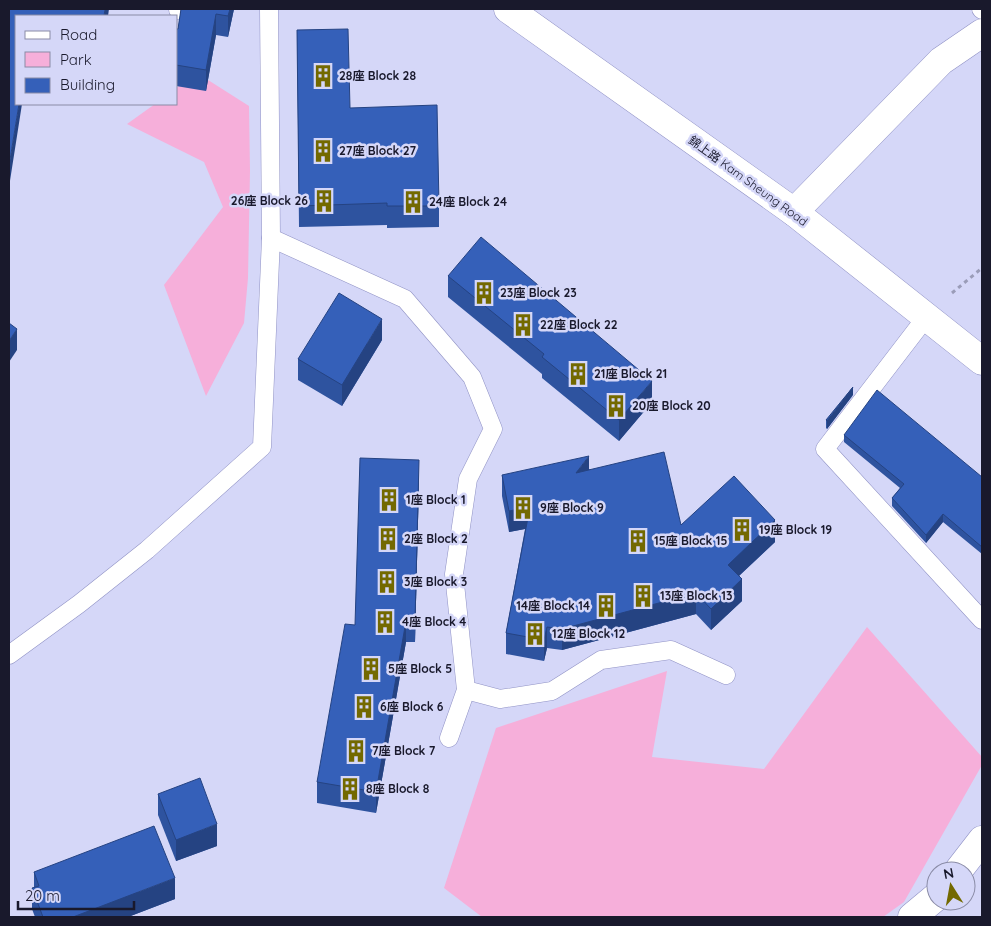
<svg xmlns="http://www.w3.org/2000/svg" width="991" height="926" font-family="Quicksand,'Noto Sans TC',sans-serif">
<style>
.green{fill:#f6afda}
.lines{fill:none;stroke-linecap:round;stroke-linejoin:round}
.lane-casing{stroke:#9092c5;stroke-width:19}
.street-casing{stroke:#9092c5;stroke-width:29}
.secondary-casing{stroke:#9092c5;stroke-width:29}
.path{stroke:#9a9cb8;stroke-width:3;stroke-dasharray:4 4;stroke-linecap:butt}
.lane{stroke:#fff;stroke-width:18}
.street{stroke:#fff;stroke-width:28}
.secondary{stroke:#fff;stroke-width:28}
.wall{fill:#2e539f}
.shaded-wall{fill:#254382}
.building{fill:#3560b9;stroke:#254382}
.labels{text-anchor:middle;stroke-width:5;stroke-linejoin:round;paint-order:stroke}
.poi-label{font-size:12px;font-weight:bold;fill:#19192c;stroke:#d5d7f8;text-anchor:start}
.street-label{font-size:12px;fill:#19192c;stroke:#d5d7f8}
</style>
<rect width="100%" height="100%" fill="#d5d7f8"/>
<g class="green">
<polygon points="197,73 249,106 250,171 248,278 244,323 206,396 164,285 223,207 204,162 127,124 155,104 176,104 176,88"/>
<polygon points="867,627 982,757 982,765 904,902 883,917 482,917 444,888 496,728 667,671 652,757 764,769"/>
</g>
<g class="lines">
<defs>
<g id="lane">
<polyline points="981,9 982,10"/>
<polyline points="178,10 178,9"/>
<polyline points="271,238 405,299 472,377 493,429 468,479 454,574 466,690 449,738"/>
<polyline points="927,316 825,449 982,620"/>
<polyline points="9,655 79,604 147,550 262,447 271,238 269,9"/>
<polyline points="466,690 500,699 552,691 601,660 671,650 726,675"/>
</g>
<polyline id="street" points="794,212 941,61 982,33"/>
<g id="secondary">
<polyline points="508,9 794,212 982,361"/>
<polyline points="958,871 982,840"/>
<polyline points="912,917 936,897"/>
</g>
</defs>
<use href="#lane" class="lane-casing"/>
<use href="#street" class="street-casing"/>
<use href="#secondary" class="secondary-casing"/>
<polyline class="path" points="952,293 982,268"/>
<use href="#lane" class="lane"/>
<use href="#street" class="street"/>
<use href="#secondary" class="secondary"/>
</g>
<g class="wall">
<polygon points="181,9 234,9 228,37 216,35 206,91 176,86 176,29 178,29"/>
<polygon points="297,30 350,108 439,206 439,227 387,228 387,225 299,227"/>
<polygon points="448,276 652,402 619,441 542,378 542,374 448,297"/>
<polygon points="382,340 342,406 298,380 298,359"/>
<polygon points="853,395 827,429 826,428 826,420"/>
<polygon points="844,435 982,477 982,554 943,522 926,543 892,506 892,498 900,488 844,442"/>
<polygon points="589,469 681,525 775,542 739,576 742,601 711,630 696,614 562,650 547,648 544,661 506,654 506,633 525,529 509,532 502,496 502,475"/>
<polygon points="419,481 415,642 406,642 376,813 317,803 317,782 355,625"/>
<polygon points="158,794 217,846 176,861 158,815"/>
<polygon points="34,872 175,899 128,917 35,917 32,909 32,888 34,888"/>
</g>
<g class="shaded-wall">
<polygon points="105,9 109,9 108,16 104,16"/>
<polygon points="230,9 234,9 228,37 228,16"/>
<polygon points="216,14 216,35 206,91 206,70"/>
<polygon points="19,104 22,104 9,187 9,166"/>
<polygon points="382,319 382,340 342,406 342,385"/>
<polygon points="17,329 17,350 9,362 9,341"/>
<polygon points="652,381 652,402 619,441 619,420"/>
<polygon points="853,387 853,395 827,429 827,421"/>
<polygon points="589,456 589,477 576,473"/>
<polygon points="419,460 419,481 415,642 415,621"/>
<polygon points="530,507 530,528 509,532 509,511"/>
<polygon points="943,514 943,522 926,543 926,535"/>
<polygon points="775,520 775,542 728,586 728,565"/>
<polygon points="742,579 742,601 711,630 711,609"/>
<polygon points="696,593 696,614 562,650 562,629"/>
<polygon points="406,621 406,642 376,813 376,792"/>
<polygon points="547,627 547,648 544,661 544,640"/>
<polygon points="217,824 217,846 176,861 176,840"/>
<polygon points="175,878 175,899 128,917 73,917"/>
</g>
<g class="building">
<polygon points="9,9 105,9 104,16 105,16 16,16 16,104 19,104 9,166"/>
<polygon points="181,9 230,9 228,16 216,14 206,70 176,65 176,29 178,29"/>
<polygon points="348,29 350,108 437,105 439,206 387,206 387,203 299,206 297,30"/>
<polygon points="481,237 652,381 619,420 542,357 544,354 448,276"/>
<polygon points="339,293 382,319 342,385 298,359"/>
<polygon points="9,323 17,329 9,341"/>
<polygon points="853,387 827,421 826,420"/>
<polygon points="877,390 982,477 982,547 943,514 926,535 892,498 904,484 844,435"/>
<polygon points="664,452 681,525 734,476 775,520 728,565 742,579 711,609 696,593 562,629 547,627 544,640 506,633 530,507 509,511 502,475 589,456 576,473"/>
<polygon points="360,458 419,460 415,621 406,621 376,792 317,782 345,624 355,625"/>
<polygon points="200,778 217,824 176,840 158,794"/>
<polygon points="154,826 175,878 73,917 43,917 32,888 39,886 34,872"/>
</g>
<defs>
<symbol id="building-bare" viewBox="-9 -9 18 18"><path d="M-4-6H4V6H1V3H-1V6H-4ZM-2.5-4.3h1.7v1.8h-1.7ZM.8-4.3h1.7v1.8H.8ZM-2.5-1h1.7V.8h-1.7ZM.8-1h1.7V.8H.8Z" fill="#736900" stroke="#d5d7f8" stroke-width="2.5" paint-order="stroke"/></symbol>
</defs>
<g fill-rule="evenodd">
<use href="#building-bare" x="307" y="60" width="32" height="32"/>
<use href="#building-bare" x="307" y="135" width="32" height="32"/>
<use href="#building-bare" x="308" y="185" width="32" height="32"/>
<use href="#building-bare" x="397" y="186" width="32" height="32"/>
<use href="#building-bare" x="468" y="277" width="32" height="32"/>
<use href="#building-bare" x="507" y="309" width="32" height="32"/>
<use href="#building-bare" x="562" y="358" width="32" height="32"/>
<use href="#building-bare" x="600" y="390" width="32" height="32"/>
<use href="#building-bare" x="373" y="484" width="32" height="32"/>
<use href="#building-bare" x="507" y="492" width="32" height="32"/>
<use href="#building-bare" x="726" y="514" width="32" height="32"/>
<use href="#building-bare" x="372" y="523" width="32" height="32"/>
<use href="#building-bare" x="622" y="525" width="32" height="32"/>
<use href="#building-bare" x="371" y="566" width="32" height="32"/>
<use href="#building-bare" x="627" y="580" width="32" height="32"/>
<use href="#building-bare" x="590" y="590" width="32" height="32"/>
<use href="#building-bare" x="369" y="606" width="32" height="32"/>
<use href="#building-bare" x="519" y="618" width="32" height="32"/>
<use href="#building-bare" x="355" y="653" width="32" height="32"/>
<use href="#building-bare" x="348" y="691" width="32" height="32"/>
<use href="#building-bare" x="340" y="735" width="32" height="32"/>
<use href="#building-bare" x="334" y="773" width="32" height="32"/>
</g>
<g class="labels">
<g class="poi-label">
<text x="339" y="80">28座 Block 28</text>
<text x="339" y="155">27座 Block 27</text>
<text x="308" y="205" text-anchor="end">26座 Block 26</text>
<text x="429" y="206">24座 Block 24</text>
<text x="500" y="297">23座 Block 23</text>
<text x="540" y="329">22座 Block 22</text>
<text x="594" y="378">21座 Block 21</text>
<text x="632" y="410">20座 Block 20</text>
<text x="406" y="504">1座 Block 1</text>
<text x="540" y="512">9座 Block 9</text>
<text x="759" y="534">19座 Block 19</text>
<text x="404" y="543">2座 Block 2</text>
<text x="654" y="545">15座 Block 15</text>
<text x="404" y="586">3座 Block 3</text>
<text x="660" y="600">13座 Block 13</text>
<text x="590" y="610" text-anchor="end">14座 Block 14</text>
<text x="402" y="626">4座 Block 4</text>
<text x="552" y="638">12座 Block 12</text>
<text x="388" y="673">5座 Block 5</text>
<text x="380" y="711">6座 Block 6</text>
<text x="372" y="755">7座 Block 7</text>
<text x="366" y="793">8座 Block 8</text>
</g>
<g class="street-label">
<text transform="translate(748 181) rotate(36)" y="4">錦上路 Kam Sheung Road</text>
</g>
</g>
<rect width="991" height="926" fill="none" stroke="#19192c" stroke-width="20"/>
<rect x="15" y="15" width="162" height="90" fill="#d5d7f8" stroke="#8a8ba6"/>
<rect x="25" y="31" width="25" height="8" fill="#ffffff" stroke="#8a8ba6"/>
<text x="60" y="40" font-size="15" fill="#19192c">Road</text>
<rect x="25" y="52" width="25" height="15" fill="#f6afda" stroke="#8a8ba6"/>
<text x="60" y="65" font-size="15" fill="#19192c">Park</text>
<rect x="25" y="78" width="25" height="15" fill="#3560b9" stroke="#8a8ba6"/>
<text x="60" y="90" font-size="15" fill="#19192c">Building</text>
<g transform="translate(951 886) rotate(349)"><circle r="24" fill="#d5d7f8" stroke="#8a8ba6"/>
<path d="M0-4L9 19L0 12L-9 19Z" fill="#736900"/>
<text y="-8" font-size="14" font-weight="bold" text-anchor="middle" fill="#19192c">N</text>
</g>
<path d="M18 901v8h116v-8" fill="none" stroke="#19192c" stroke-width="2.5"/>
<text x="25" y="901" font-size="15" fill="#19192c" stroke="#d5d7f8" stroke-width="4" paint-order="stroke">20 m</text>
</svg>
